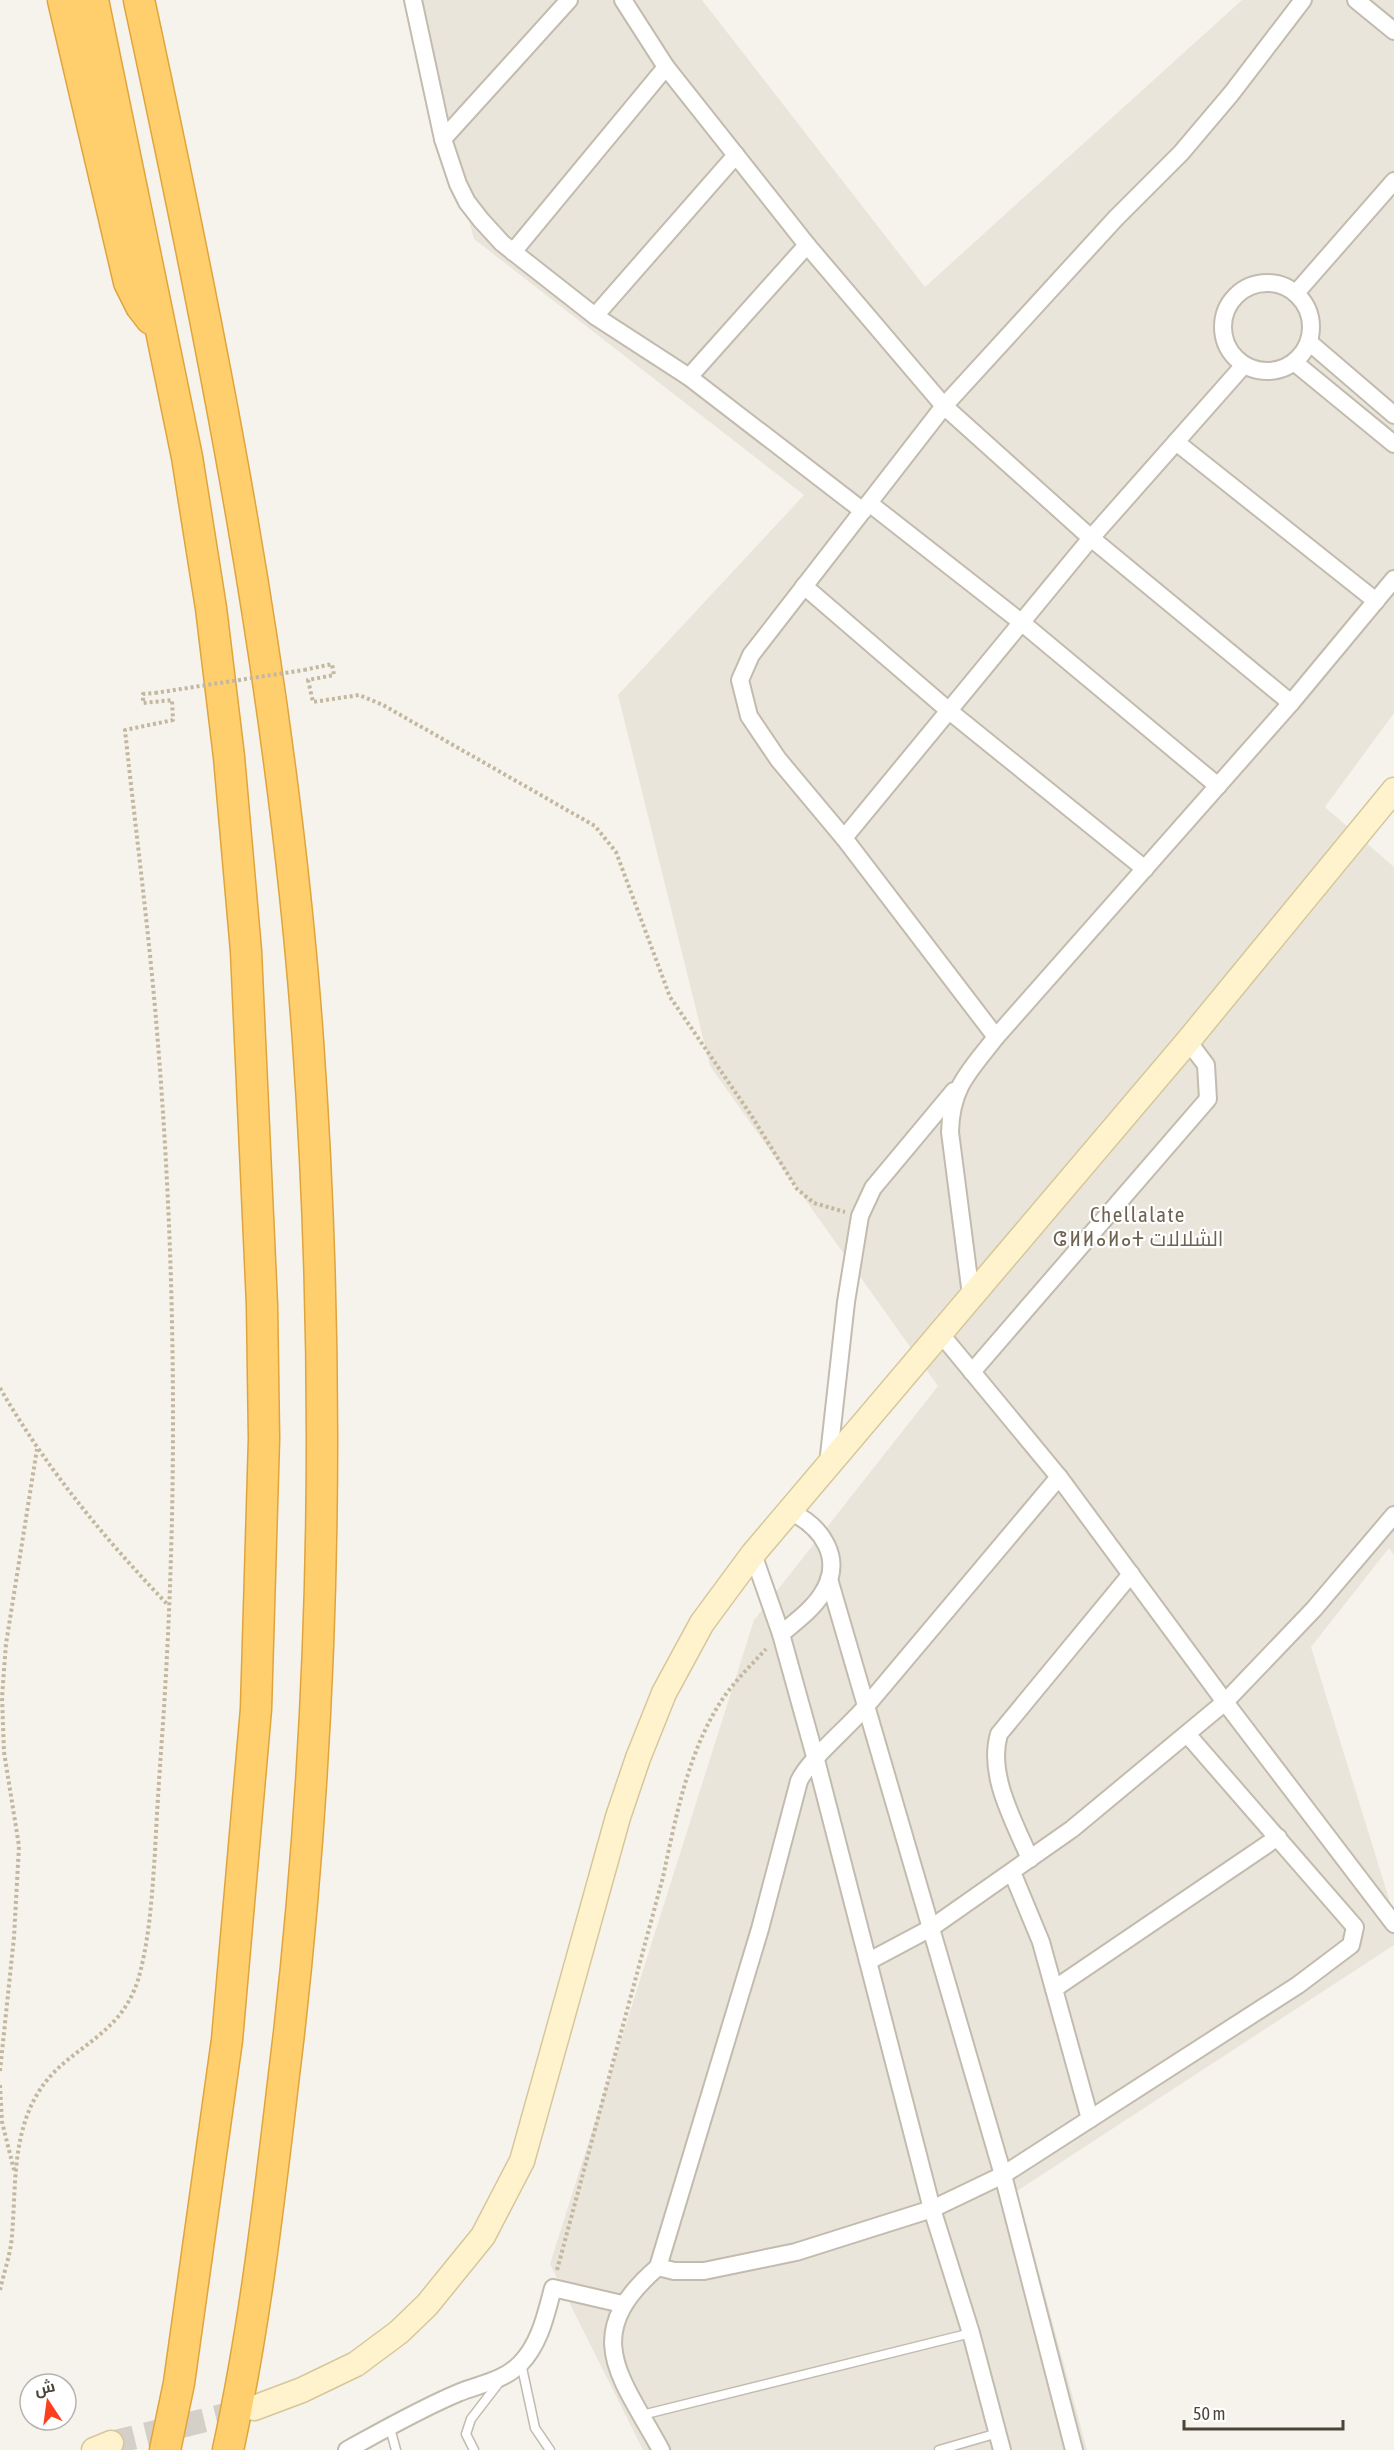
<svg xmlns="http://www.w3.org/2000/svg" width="1394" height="2450" font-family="'Asap Condensed',Cairo,'Noto Sans Tifinagh',sans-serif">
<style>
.residential{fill:#eae5da}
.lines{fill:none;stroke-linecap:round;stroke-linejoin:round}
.secondary-tunnel{stroke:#d4d0c8;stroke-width:24;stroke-dasharray:24 12;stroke-linecap:butt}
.lane-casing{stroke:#c2bbae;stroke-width:11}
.street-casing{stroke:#c2bbae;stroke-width:20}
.secondary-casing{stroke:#d6c79b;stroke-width:27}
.highway-casing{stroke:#e0a43c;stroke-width:33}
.path{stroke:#c4b79f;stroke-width:4;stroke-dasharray:3 3;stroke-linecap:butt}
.lane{stroke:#fff;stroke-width:8}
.street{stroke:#fff;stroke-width:16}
.secondary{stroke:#fff3cd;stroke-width:24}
.highway{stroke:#ffcf6e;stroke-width:30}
.path-bridge{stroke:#c4b79f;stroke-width:4;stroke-dasharray:3 3;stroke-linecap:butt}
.labels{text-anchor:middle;stroke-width:4.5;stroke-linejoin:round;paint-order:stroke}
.quarter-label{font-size:21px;letter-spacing:1.5px;fill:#6e6250;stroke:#fff}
</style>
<rect width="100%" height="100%" fill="#f6f3ec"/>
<polygon class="residential" points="410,0 702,0 925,287 1242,0 1394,0 1394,713 1325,807 1394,867 1394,1555 1389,1548 1311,1647 1394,1915 1394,1945 1017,2191 1087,2450 643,2450 550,2264 754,1620 938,1386 710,1066 618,695 804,495 474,239"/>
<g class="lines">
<polyline class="secondary-tunnel" points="111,2443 251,2409"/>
<defs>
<g id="lane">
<polyline points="521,2363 535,2428 550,2450"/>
<polyline points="642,2415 971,2333"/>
<polyline points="390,2428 396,2450"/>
<polyline points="474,2450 466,2434 471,2419 501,2380"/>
<polyline points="939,2450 998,2433"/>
</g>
<g id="street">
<polyline points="413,0 443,139 458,184 467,202 481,220 502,243 595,316 689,377 863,511"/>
<polyline points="623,0 666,67 807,245 944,406 1091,538 1291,703"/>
<polyline points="1356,0 1394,31"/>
<polyline points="443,139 569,0"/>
<polyline points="513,252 666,67"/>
<circle cx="1267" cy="327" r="44"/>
<polyline points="1296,293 1394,181"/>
<polyline points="595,316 736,155"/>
<polyline points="1309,342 1394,415"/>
<polyline points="1294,362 1394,444"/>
<polyline points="689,377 807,245"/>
<polyline points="1176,442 1376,601"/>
<polyline points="869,503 1021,622 1218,786"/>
<polyline points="804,586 948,710 1145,869"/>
<polyline points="844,838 1091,538 1244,365"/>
<polyline points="996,1037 844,838 778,759 749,716 740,680 751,655 944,406 1116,218 1181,153 1231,94 1303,0"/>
<path d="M 971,1295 L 950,1132 C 951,1086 970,1071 996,1037 L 1291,703 L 1394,579"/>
<polyline points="940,1333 1059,1477 1225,1702 1394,1924"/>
<polyline points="972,1372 1208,1099 1206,1065 1188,1041"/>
<polyline points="828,1464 846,1302 860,1216 873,1188 954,1091"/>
<polyline points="753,1554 781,1634 816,1760 932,2209 971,2333 1002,2450"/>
<polyline points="829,1579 1003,2175 1074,2450"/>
<path d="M 781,1634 C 795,1622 812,1610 822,1594 C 845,1559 822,1526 789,1511"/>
<path d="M 1030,1859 C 1014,1821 987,1775 999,1734 L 1131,1574"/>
<polyline points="1012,1872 1041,1942 1090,2119"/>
<polyline points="869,1961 931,1928 1072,1829 1225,1702 1314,1609 1394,1515"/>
<polyline points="1054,1989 1278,1837"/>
<polyline points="658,2267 674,2271 704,2271 796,2252 932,2209 1003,2175 1298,1985 1351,1945 1355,1927 1187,1734"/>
<path d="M 347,2450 C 383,2430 420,2409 458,2393 C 480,2384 503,2381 520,2364 C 540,2344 546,2314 553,2288 L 622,2304"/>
<path d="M 661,2450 C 620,2375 579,2335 658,2267 L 760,1929 L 799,1781 C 810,1758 849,1727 868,1704 C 932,1629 995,1553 1059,1477"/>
</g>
<g id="secondary">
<polyline points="254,2408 302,2390 356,2364 399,2332 427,2305 483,2236 522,2161 618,1817 638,1758 664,1693 702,1623 753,1554 1188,1041 1394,790"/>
<polyline points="94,2450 111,2443"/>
</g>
<g id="highway">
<polyline points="63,0 129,282 141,306 151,319"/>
<polyline points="93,0 187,457 211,608 229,757 246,951 262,1305 264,1439 256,1709 227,2040 179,2383 165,2450"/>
<path d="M 139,0 C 213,343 283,690 308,1041 C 331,1370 326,1704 289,2033 C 272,2173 258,2312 228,2450"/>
</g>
</defs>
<use href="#lane" class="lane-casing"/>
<use href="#street" class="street-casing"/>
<use href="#secondary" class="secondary-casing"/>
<use href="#highway" class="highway-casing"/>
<g class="path">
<polyline points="304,670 332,664 334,675 308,680 313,702 359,695 383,705 595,826 616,852 670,997 751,1115 797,1189 814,1203 845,1212"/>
<path d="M 0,1388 C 46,1468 104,1538 168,1605"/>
<polyline points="0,2071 14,1937 19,1846 4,1752 2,1697 6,1644 37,1449"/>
<polyline points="0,2085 2,2122 14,2170"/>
<path d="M 557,2270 L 663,1877 C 676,1816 689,1746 726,1694 C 738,1678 752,1664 766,1649"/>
<path d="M 0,2290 C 4,2272 11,2253 12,2235 C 16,2188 12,2135 38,2093 C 65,2047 119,2040 138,1980 C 150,1938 152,1894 155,1852 C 157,1809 160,1766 163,1723 C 178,1497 176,1269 158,1044 C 150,939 136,834 125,730 L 173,720 L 172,700 L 143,703 L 143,694 L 155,693"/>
</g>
<use href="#lane" class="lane"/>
<use href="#street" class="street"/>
<use href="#secondary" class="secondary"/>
<use href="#highway" class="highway"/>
<polyline class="path-bridge" points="155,693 304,670"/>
</g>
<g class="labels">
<g class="quarter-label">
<text x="1138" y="1222">Chellalate<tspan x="1138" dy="24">ⵛⵍⵍⴰⵍⴰⵜ الشلالات</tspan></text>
</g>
</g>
<g transform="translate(48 2402) rotate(347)"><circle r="28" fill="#ffffff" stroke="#b7b4b0" stroke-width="1.5"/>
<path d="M0-4.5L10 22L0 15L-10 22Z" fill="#fc3f1d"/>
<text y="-9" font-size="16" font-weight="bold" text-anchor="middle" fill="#4b4439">ش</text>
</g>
<path d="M1184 2420v9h159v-9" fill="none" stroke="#4b4439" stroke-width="3"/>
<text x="1193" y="2420" font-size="18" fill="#4b4439" stroke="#ffffff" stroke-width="4.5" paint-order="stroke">50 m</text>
</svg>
